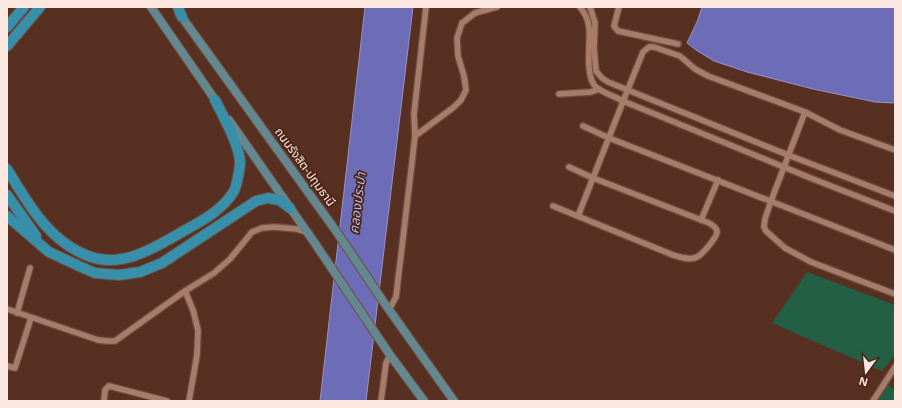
<svg xmlns="http://www.w3.org/2000/svg" width="902" height="408" font-family="'Open Sans','Noto Sans Thai',sans-serif">
<style>
.green{fill:#225f45}
.water{fill:#6d6db7;stroke:#9892c4}
.lines{fill:none;stroke-linecap:round;stroke-linejoin:round}
.street-casing{stroke:#6d4d40;stroke-width:8}
.primary-casing{stroke:#6d4d40;stroke-width:10}
.highway-casing{stroke:#6d4d40;stroke-width:12}
.street{stroke:#a87c6a;stroke-width:5.5}
.primary{stroke:#648790;stroke-width:8}
.highway{stroke:#378faa;stroke-width:10}
.labels{text-anchor:middle;stroke-width:3.5;stroke-linejoin:round;paint-order:stroke}
.street-label{font-size:12px;fill:#fde8e1;stroke:#4b2617}
.water-label{font-size:13px;font-style:italic;fill:#b7b9f6;stroke:#4b2617}
</style>
<rect width="100%" height="100%" fill="#573021"/>
<g class="green">
<polygon points="807,272 895,305 895,355 882,371 772,323"/>
<polygon points="888,385 895,390 895,401 877,401"/>
</g>
<g class="water">
<polygon points="365,7 413,7 366,401 320,401"/>
<polygon points="702,7 895,7 895,101 893,103 875,102 813,89 747,72 714,61 696,50 687,43 697,22"/>
</g>
<g class="lines">
<defs>
<g id="street">
<path d="M 580,7 C 585,13 588,19 589,27 C 591,42 584,76 596,87 C 601,92 616,97 623,101 L 813,179 L 895,211"/>
<polyline points="590,7 595,23 594,48 596,71 602,78 608,82 788,155 895,196"/>
<polyline points="619,7 614,26 618,31 678,44"/>
<polyline points="559,94 591,92 599,89"/>
<polyline points="805,112 771,201 765,219 764,227 766,231 785,248 811,262 895,294"/>
<polyline points="583,126 609,138 895,250"/>
<polyline points="415,136 414,114 426,7"/>
<path d="M 553,206 L 673,255 C 680,257 690,261 697,257 C 702,255 717,237 717,232 C 717,227 712,225 709,223 L 593,178 L 569,167"/>
<polyline points="578,216 628,89 643,52 649,47 654,47 680,56 695,69 708,76 805,112 840,130 895,150"/>
<polyline points="701,220 718,180"/>
<polyline points="185,291 193,310 198,330 197,355 189,401"/>
<polyline points="7,309 98,340 107,341 115,341 185,291 214,273 230,259 252,232 262,228 274,227 297,229 307,232"/>
<polyline points="389,310 396,297 411,171 415,136 454,107 461,100 466,90 464,76 458,56 457,38 462,23 475,13 497,7"/>
<polyline points="17,313 30,268"/>
<polyline points="7,366 15,368 31,318"/>
<polyline points="104,401 105,390 109,386 167,401"/>
<polyline points="381,401 386,363 390,355"/>
<polyline points="873,401 895,367"/>
</g>
<g id="primary">
<polyline points="151,7 218,104"/>
<polyline points="179,13 336,231 385,304 454,401"/>
<polyline points="229,120 314,242 390,355 424,401"/>
</g>
<g id="highway">
<polyline points="178,7 182,17"/>
<polyline points="7,27 24,7"/>
<polyline points="7,46 40,7"/>
<path d="M 7,169 C 28,204 50,243 91,257 C 123,268 156,247 182,232 C 201,221 222,211 234,191 C 236,187 237,181 238,177 C 239,172 240,166 240,162 C 239,144 223,116 215,100"/>
<polyline points="7,195 36,236"/>
<polyline points="7,216 49,252 79,266 95,273 119,275 140,272 162,263 256,201 268,198 279,200 290,208"/>
</g>
</defs>
<use href="#street" class="street-casing"/>
<use href="#primary" class="primary-casing"/>
<use href="#highway" class="highway-casing"/>
<use href="#street" class="street"/>
<use href="#primary" class="primary"/>
<use href="#highway" class="highway"/>
</g>
<g class="labels">
<g class="street-label">
<text transform="translate(305 167) rotate(54)" y="4">ถนนรังสิต-ปทุมธานี</text>
</g>
<g class="water-label">
<text transform="translate(357 203) rotate(-83)" y="5">คลองประปา</text>
</g>
</g>
<rect width="902" height="408" fill="none" stroke="#fde8e1" stroke-width="16"/>
<g transform="translate(866 372) rotate(195)" stroke="#4b2617" stroke-width="3" paint-order="stroke">
<path d="M0-3L7 15L0 10L-7 15Z" fill="#fde8e1"/>
<text y="-6" font-size="11" font-weight="bold" text-anchor="middle" fill="#fde8e1">N</text>
</g>
</svg>
